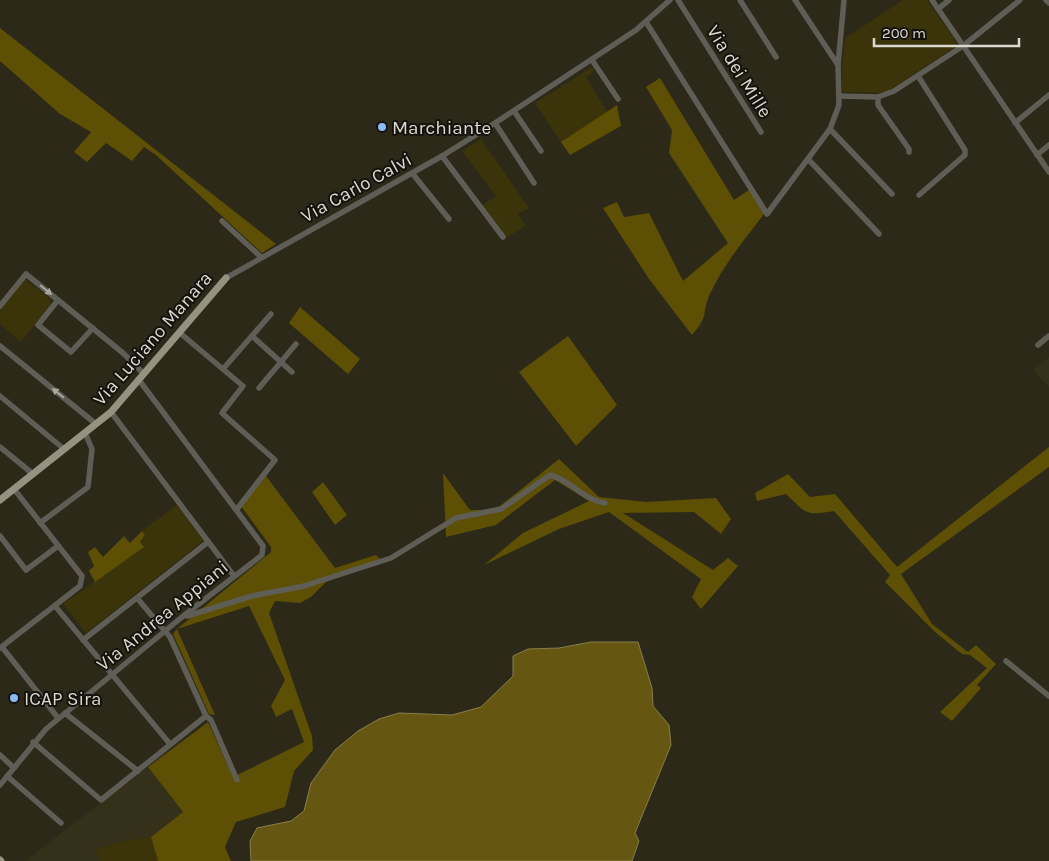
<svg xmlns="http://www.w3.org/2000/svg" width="1049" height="861" font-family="Karla,sans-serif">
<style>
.built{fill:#353019}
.green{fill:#3b3309}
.forest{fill:#5d4f03}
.water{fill:#655711;stroke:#887e4a}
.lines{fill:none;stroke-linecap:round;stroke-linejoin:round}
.minor{stroke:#5f5e56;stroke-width:5.5}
.major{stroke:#959282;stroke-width:7}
.oneway{fill:#a9a89f}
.poi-dot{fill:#8abafc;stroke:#13120b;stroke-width:2}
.labels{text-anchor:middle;stroke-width:4;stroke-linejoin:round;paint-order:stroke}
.street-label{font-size:19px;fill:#dbd9cf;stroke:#13120b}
.poi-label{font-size:19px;fill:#dbd9cf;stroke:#13120b;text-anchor:start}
</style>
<rect width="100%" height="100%" fill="#2c2919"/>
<g class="built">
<polygon points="1049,357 1049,387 1033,370"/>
<polygon points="148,767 183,812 151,837 124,841 95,849 100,861 25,861"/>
</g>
<g class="green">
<polygon points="903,0 927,0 958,45 885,93 842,92 842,66 845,38"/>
<polygon points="592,67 594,71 586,77 607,112 561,142 535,103"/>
<polygon points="481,139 529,208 518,214 526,226 506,238 481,206 496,196 462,151"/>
<polygon points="25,279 50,299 51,304 21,342 0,324 0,310"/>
<polygon points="177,505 204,540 86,633 63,604 144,546 140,542 145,535 142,531"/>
<polygon points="151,837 158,861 100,861 95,849 124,841"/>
</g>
<g class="forest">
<polygon points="0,28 276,244 262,253 156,155 144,147 132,161 106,143 87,162 74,152 91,132 60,114 0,61"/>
<path d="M 660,78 L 734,200 L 749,190 L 764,214 C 745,239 723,265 710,294 C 701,313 710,315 692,335 L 649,279 L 603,208 L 617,202 L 624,217 L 649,213 L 683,281 L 728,243 L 669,153 L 672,130 L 646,87 Z"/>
<polygon points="617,105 621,126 570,155 561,142"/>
<polygon points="300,307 360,359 348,374 289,323"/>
<polygon points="568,336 617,405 576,446 519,372"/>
<path d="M 1049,447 L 1049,467 L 901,574 L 932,624 L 968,652 L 976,645 L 996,664 L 977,685 L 981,688 L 952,721 L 940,712 L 987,668 L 970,655 L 962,654 L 935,632 L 885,582 L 890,575 L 834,511 C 805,516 807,514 786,494 L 757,501 L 755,493 L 788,474 L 810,497 L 835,494 L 897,567 Z"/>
<polygon points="559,459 599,497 646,502 716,498 731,519 721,534 694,512 623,513 713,570 728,558 738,566 701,609 692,597 701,579 609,512 559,529 484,565 523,533 589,501 555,480 496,525 446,537 443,473 470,510 489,510 500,506"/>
<polygon points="266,476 335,568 376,555 382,561 326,582 311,597 300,603 275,601 269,613 312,736 313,750 294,771 285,807 236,822 225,847 231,861 158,861 151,837 183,812 148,767 208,722 233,777 304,742 292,709 276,717 271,706 285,680 249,606 177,629 215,715 209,714 173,634 177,629 271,552 271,547 241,506"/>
<polygon points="323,482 347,515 335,525 312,492"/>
<polygon points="142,531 145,535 140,542 144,547 95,582 89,571 94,566 88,552 95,547 103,557 124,536 130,543"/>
</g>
<polygon class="water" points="591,642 638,642 652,688 653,706 669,725 671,745 635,833 639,841 632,861 251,861 250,841 257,828 291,821 304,811 311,783 335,750 358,731 379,719 399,713 452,715 481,707 513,676 513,656 528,649 559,648"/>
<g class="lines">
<g class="minor">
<polyline points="678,0 761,132"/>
<polyline points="740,0 776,57"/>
<polyline points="795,0 838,65"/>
<polyline points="932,0 1049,172"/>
<polyline points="1046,0 1049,3"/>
<polyline points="938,9 949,0"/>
<polyline points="646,22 767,214 830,129 839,105 838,65 844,0"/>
<polyline points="592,60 618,99"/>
<polyline points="918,76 965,150 965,155 919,195"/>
<polyline points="839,96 878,97 894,91 963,46 1020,0"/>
<polyline points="878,97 878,105 909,149 909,152"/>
<polyline points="514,111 541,151"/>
<polyline points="495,123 534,183"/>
<polyline points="1015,123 1049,95"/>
<polyline points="830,129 892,194"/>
<polyline points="1037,155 1049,145"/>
<polyline points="442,156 503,237"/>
<polyline points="808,159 879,234"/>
<polyline points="412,173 449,219"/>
<polyline points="222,221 261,257"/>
<polyline points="226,278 442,156 495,123 636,30 670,0"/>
<polyline points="58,300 38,325 71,352 93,328"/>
<polyline points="0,306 26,274 123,353 144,374"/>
<polyline points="180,333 243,386 222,413 275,460 237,509"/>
<polyline points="252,336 292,372"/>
<polyline points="1038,345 1049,336"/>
<polyline points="0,346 96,424"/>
<polyline points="223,369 271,314"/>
<polyline points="259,388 296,344"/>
<polyline points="0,396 64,449"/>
<polyline points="111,412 234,576"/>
<polyline points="0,447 33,474"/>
<polyline points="40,523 88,487 92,449 85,433"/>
<polyline points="0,536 26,570 58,546"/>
<polyline points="137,598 170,637 206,716 211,720 237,780"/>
<polyline points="55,606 170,744"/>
<path d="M 187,616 L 252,596 L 304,586 L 391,558 L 456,518 L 501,509 L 550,475 C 571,480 583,500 605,503"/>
<polyline points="83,640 208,542"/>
<polyline points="2,647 58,718"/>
<polyline points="0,648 80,586 82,576 14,489"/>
<polyline points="1006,661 1049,696"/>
<polyline points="65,713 138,771"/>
<polyline points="33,742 101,800 206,716"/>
<polyline points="0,755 14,768"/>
<polyline points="7,776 61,823"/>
<polyline points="0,785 46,729 182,617 262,555 263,546 139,380"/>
</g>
<g class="major">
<polyline points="0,500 111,412 226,278"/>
<polyline points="0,860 1,861"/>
</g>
</g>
<defs><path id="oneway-solid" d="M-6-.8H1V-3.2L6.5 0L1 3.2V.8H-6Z" transform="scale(1.25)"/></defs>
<g class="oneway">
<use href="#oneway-solid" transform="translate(46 290) rotate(39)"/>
<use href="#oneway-solid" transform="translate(58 393) rotate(-141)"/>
</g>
<g class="poi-dot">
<circle cx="382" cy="127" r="5"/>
<circle cx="14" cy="698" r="5"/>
</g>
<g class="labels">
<g class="street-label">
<text transform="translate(740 71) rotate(58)" y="7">Via dei Mille</text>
<text transform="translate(356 187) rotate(-29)" y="7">Via Carlo Calvi</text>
<text transform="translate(152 338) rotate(-49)" y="7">Via Luciano Manara</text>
<text transform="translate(162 615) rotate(-39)" y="7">Via Andrea Appiani</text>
</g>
<g class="poi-label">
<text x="392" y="134">Marchiante</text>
<text x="24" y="705">ICAP Sira</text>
</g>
</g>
<path d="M874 38v8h145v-8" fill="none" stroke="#dbd9cf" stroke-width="2.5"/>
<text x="882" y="38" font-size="15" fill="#dbd9cf" stroke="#13120b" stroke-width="4" paint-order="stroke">200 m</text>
</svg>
